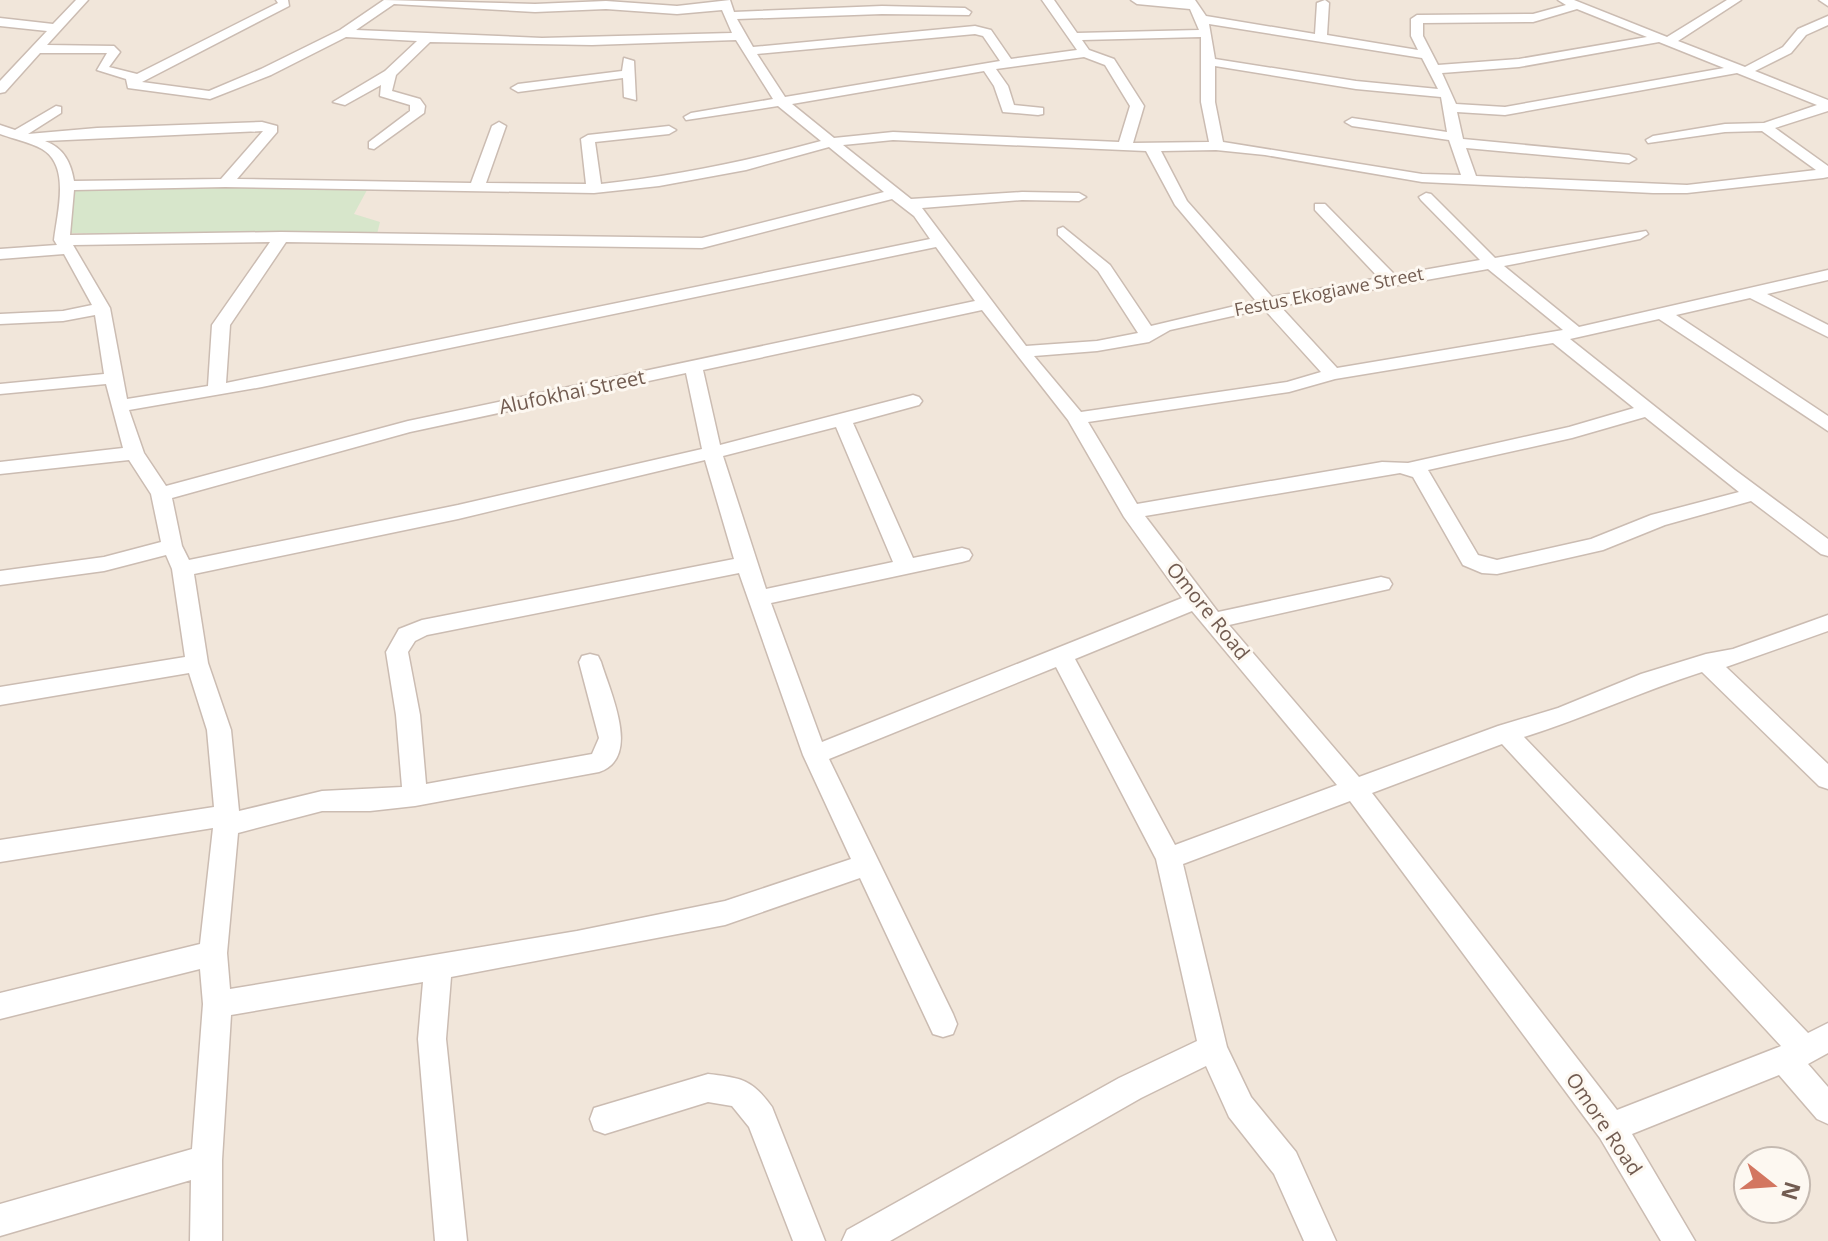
<svg xmlns="http://www.w3.org/2000/svg" width="1828" height="1241" font-family="'Open Sans',sans-serif">
<style>
.residential{fill:#f1e6da;fill-rule:evenodd}
.green{fill:#d7e6cb}
.lines{fill:none;stroke-linecap:round;stroke-linejoin:round}
.minor-casing{stroke:#cbbcb2;stroke-width:3}
.minor{fill:#fff;fill-rule:evenodd}
.labels{text-anchor:middle;stroke-width:6;stroke-linejoin:round;paint-order:stroke}
.far-street-label{font-size:18px;fill:#725c51;stroke:#fdf8f1}
.street-label{font-size:20px;fill:#725c51;stroke:#fdf8f1}
</style>
<rect width="100%" height="100%" fill="#faf4eb"/>
<path class="residential" d="M 0,0 L 1828,0 L 1828,1241 L 0,1241 ZM 1748,1161 L 1796,1161 L 1796,1209 L 1748,1209 Z"/>
<polygon class="green" points="65,183 367,190 354,214 380,222 376,238 69,233"/>
<g class="lines">
<defs>
<g id="minor">
<path d="M 76,0 L 88,0 L 47,45 L 114,46 L 120,52 L 109,67 L 137,74 L 278,3 L 276,0 L 288,0 L 289,6 L 142,82 L 209,91 L 261,69 L 340,30 L 384,0 L 535,4 L 606,1 L 677,6 L 730,0 L 734,12 L 882,6 L 965,8 L 971,12 L 969,15 L 882,14 L 737,19 L 753,47 L 975,26 L 991,30 L 1011,59 L 1077,50 L 1042,0 L 1054,0 L 1077,33 L 1199,30 L 1190,9 L 1137,4 L 1131,0 L 1195,0 L 1206,16 L 1315,34 L 1317,3 L 1325,0 L 1329,3 L 1327,35 L 1418,50 L 1411,36 L 1411,19 L 1417,15 L 1533,14 L 1566,5 L 1558,0 L 1574,0 L 1667,37 L 1727,0 L 1741,0 L 1678,41 L 1745,67 L 1783,47 L 1798,29 L 1828,16 L 1828,25 L 1806,35 L 1791,53 L 1755,71 L 1828,100 L 1828,111 L 1775,128 L 1828,166 L 1828,177 L 1823,178 L 1687,193 L 1653,193 L 1422,182 L 1265,155 L 1216,150 L 1161,151 L 1187,201 L 1272,297 L 1379,278 L 1315,210 L 1315,204 L 1325,204 L 1395,275 L 1480,260 L 1421,200 L 1419,197 L 1426,193 L 1431,194 L 1495,258 L 1646,231 L 1648,234 L 1640,239 L 1504,266 L 1579,327 L 1828,270 L 1828,280 L 1767,294 L 1828,325 L 1828,337 L 1750,298 L 1676,315 L 1828,416 L 1828,431 L 1659,319 L 1570,339 L 1735,470 L 1828,539 L 1828,556 L 1821,554 L 1751,501 L 1665,525 L 1603,550 L 1497,574 L 1482,573 L 1463,565 L 1413,477 L 1400,473 L 1145,516 L 1218,612 L 1381,577 L 1389,579 L 1392,584 L 1389,589 L 1229,625 L 1359,777 L 1498,726 L 1558,708 L 1641,674 L 1706,654 L 1733,649 L 1828,615 L 1828,631 L 1726,667 L 1828,764 L 1828,789 L 1819,786 L 1702,672 C 1642,691 1585,718 1524,737 L 1808,1033 L 1828,1023 L 1828,1053 L 1808,1064 L 1828,1087 L 1828,1124 L 1817,1119 L 1779,1075 L 1632,1134 L 1695,1241 L 1661,1241 L 1600,1138 L 1350,801 L 1183,864 L 1227,1047 L 1251,1097 L 1296,1152 L 1336,1241 L 1304,1241 L 1274,1174 L 1229,1117 L 1206,1066 L 1141,1098 L 890,1241 L 842,1241 L 847,1230 L 1119,1078 L 1197,1041 L 1156,859 L 1056,667 L 829,759 L 953,1014 L 957,1024 L 953,1034 L 943,1037 L 933,1034 L 860,878 L 725,925 L 451,977 L 446,1039 L 467,1241 L 435,1241 L 418,1039 L 423,982 L 231,1015 L 222,1160 L 222,1241 L 190,1241 L 191,1180 L 0,1236 L 0,1204 L 192,1149 L 203,1004 L 200,969 L 0,1019 L 0,993 L 200,944 L 213,828 L 0,862 L 0,840 L 214,807 L 207,730 L 189,673 L 0,705 L 0,687 L 185,657 L 172,569 L 166,555 L 104,571 L 0,585 L 0,571 L 104,557 L 161,542 L 151,494 L 129,460 L 0,474 L 0,462 L 123,448 L 106,384 L 0,394 L 0,384 L 104,374 L 95,315 L 63,321 L 0,324 L 0,314 L 63,311 L 92,305 L 64,254 L 0,259 L 0,249 L 57,245 L 54,240 C 57,213 71,166 42,149 C 30,142 13,139 0,134 L 0,125 L 15,130 L 56,106 L 61,107 L 61,113 L 28,134 L 97,128 L 262,122 L 277,126 L 277,132 L 237,179 L 471,183 L 492,126 L 499,122 L 506,126 L 486,183 L 586,184 L 581,139 L 588,135 L 669,126 L 676,130 L 669,134 L 595,142 L 601,184 C 676,176 748,161 821,141 L 778,106 L 686,120 L 684,117 L 691,113 L 773,99 L 736,40 L 592,45 L 430,42 L 396,75 L 392,91 L 420,99 L 425,106 L 424,113 L 374,149 L 369,148 L 369,142 L 410,111 L 410,105 L 380,96 L 381,85 L 345,105 L 333,102 L 385,71 L 417,41 L 346,37 L 271,75 L 210,99 L 128,88 L 126,79 L 97,70 L 107,53 L 40,53 L 5,92 L 0,93 L 0,81 L 47,31 L 0,26 L 0,18 L 53,24 ZM 394,4 L 535,12 L 606,9 L 677,14 L 722,10 L 732,33 L 542,38 L 356,30 ZM 1577,9 L 1647,37 L 1519,59 L 1438,65 L 1423,36 L 1423,23 L 1533,22 ZM 1209,24 L 1422,58 L 1438,89 L 1356,81 L 1215,59 ZM 975,34 L 983,36 L 1000,61 L 785,97 L 757,54 ZM 1201,37 L 1201,102 L 1209,142 L 1133,143 L 1144,106 L 1114,59 L 1089,50 L 1082,40 ZM 1659,42 L 1724,68 L 1505,107 L 1456,104 L 1442,73 L 1519,67 ZM 1084,57 L 1105,65 L 1130,106 L 1119,142 L 893,132 L 834,138 L 792,104 L 984,71 L 994,86 L 1003,112 L 1038,115 L 1043,114 L 1043,108 L 1014,105 L 1008,86 L 996,69 ZM 1215,66 L 1356,89 L 1441,97 L 1447,132 L 1352,118 L 1345,122 L 1352,126 L 1449,140 L 1461,175 L 1422,174 L 1223,142 L 1215,102 ZM 1737,73 L 1817,105 L 1764,123 L 1725,124 L 1653,136 L 1646,140 L 1648,143 L 1725,132 L 1762,131 L 1816,170 L 1687,185 L 1476,176 L 1466,148 L 1629,163 L 1636,159 L 1629,155 L 1463,139 L 1457,112 L 1505,115 ZM 263,131 L 221,179 L 74,181 C 71,163 64,148 45,141 ZM 893,140 L 1146,151 L 1175,205 L 1256,301 L 1151,326 L 1110,265 L 1063,227 L 1058,229 L 1058,235 L 1098,271 L 1138,333 L 1097,341 L 1026,346 L 922,208 L 1022,200 L 1079,201 L 1086,197 L 1079,193 L 1022,192 L 911,199 L 843,145 ZM 829,147 L 884,192 L 702,238 L 281,232 L 70,235 L 74,190 L 225,187 L 594,193 L 659,186 L 746,170 ZM 892,199 L 914,216 L 930,239 L 226,383 L 230,325 L 286,242 L 702,248 ZM 270,242 L 212,325 L 208,386 L 127,399 L 110,308 L 73,245 ZM 936,247 L 975,301 L 408,421 L 166,486 L 144,453 L 129,410 L 262,387 ZM 1488,269 L 1563,330 L 1337,368 L 1280,306 ZM 1264,309 L 1321,372 L 1287,382 L 1081,412 L 1034,356 L 1097,351 L 1149,342 L 1170,330 ZM 982,310 L 1068,420 L 1124,517 L 1182,598 L 822,742 L 771,603 L 962,562 L 969,560 L 972,555 L 969,550 L 962,548 L 913,558 L 853,423 L 919,405 L 922,401 L 919,397 L 913,395 L 720,445 L 703,370 ZM 1553,343 L 1634,408 L 1569,427 L 1408,463 L 1382,462 L 1137,504 L 1088,422 L 1289,392 L 1335,379 ZM 686,373 L 702,449 L 458,505 L 189,560 L 182,546 L 172,498 L 410,432 ZM 1645,417 L 1739,492 L 1651,515 L 1591,539 L 1497,560 L 1478,555 L 1428,470 L 1572,438 ZM 836,427 L 893,562 L 766,589 L 723,456 ZM 705,460 L 734,559 L 422,620 L 399,629 L 386,652 L 396,715 L 402,787 L 322,791 L 239,811 L 231,730 L 208,663 L 194,574 L 458,519 ZM 739,573 L 803,755 L 851,859 L 725,901 L 577,931 L 230,989 L 227,953 L 238,833 L 322,811 L 370,811 L 415,806 L 599,772 C 642,758 610,692 601,662 L 598,656 L 590,654 L 582,656 L 579,662 L 599,738 L 592,754 L 426,784 L 420,715 L 408,652 L 415,641 L 427,635 ZM 1192,611 L 1337,785 L 1175,845 L 1075,659 ZM 1502,744 L 1781,1046 L 1617,1110 L 1372,793 Z"/>
<polygon points="1819,0 1828,0 1828,6"/>
<polygon points="624,58 634,61 636,100 624,97 623,78 518,92 511,88 518,84 622,71"/>
<path d="M 708,1074 C 741,1078 752,1079 772,1107 L 825,1241 L 793,1241 L 749,1127 L 732,1106 L 708,1102 L 605,1134 L 594,1130 L 590,1119 L 594,1108 Z"/>
</g>
</defs>
<use href="#minor" class="minor-casing"/>
<use href="#minor" class="minor"/>
</g>
<g class="labels">
<g class="far-street-label">
<text transform="translate(1329 292) rotate(-11)" y="6">Festus Ekogiawe Street</text>
</g>
<g class="street-label">
<text transform="translate(572 392) rotate(-12)" y="7">Alufokhai Street</text>
<text transform="translate(1208 611) rotate(51)" y="7">Omore Road</text>
<text transform="translate(1604 1124) rotate(56)" y="7">Omore Road</text>
</g>
</g>
<g transform="translate(1772 1185) rotate(107)"><circle r="38" fill="#fdf8f1" stroke="#c5bab1" stroke-width="2"/>
<path d="M0-6L14 30L0 20L-14 30Z" fill="#d37660"/>
<text y="-12" font-size="22" font-weight="bold" text-anchor="middle" fill="#725c51">N</text>
</g>
</svg>
